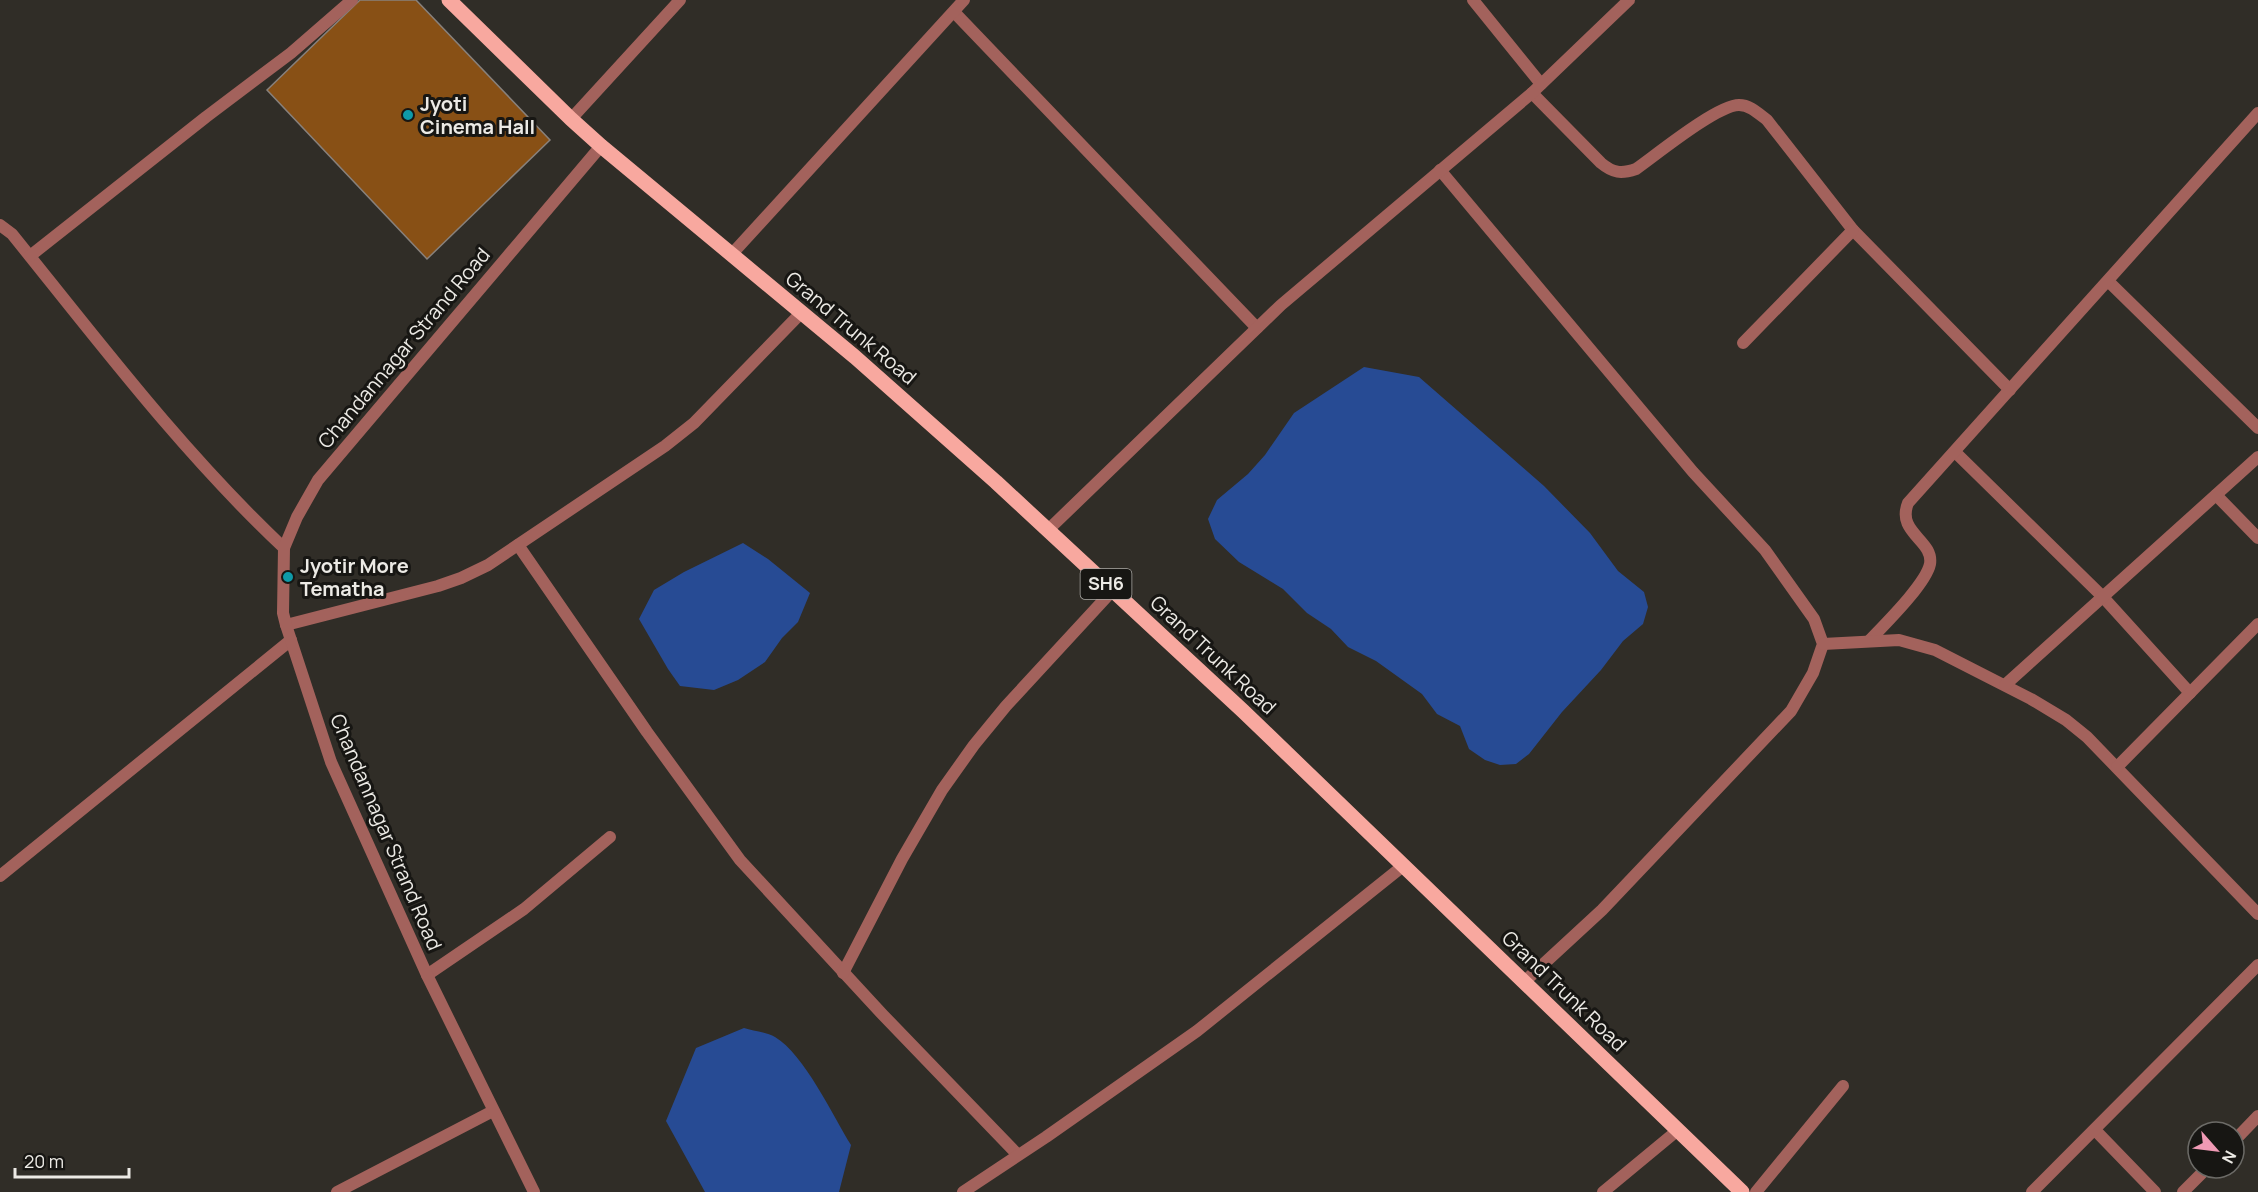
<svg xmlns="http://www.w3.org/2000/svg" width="2258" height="1192" font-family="Manrope,sans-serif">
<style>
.water{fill:#274b94}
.building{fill:#885015;stroke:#88817c;stroke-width:1.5}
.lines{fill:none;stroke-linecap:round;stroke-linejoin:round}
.minor{stroke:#a3625c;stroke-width:12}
.tertiary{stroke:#a3625c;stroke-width:12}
.primary{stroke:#f8a89f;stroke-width:15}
.culture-dot{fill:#0f9aa8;stroke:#171613;stroke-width:2}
.labels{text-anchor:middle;stroke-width:6;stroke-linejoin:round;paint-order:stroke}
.shield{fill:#171613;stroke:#acaaa6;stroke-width:1.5}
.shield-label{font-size:18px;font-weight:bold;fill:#eceae5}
.poi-label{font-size:20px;font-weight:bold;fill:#eceae5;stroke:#171613;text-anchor:start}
.street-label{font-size:20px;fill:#eceae5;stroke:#171613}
</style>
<rect width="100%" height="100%" fill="#302d27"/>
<g class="water">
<polygon points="1364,367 1419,377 1544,486 1590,533 1618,571 1644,592 1648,607 1643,624 1623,641 1601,670 1562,712 1529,754 1516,764 1500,765 1485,760 1469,749 1460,726 1437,714 1422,694 1376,661 1348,647 1331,629 1307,613 1283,589 1239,562 1215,539 1208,519 1217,500 1248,474 1265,455 1294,413"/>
<polygon points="743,543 768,559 810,593 798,622 782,638 765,662 738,680 714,690 680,686 668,669 639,619 654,590 684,572"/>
<path d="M 744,1028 C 753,1031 767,1032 775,1037 C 804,1054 833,1116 851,1145 L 839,1192 L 705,1192 L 666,1121 L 696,1048 Z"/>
</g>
<polygon class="building" points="360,0 416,0 550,140 427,259 267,90"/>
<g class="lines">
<g class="minor">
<polyline points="1473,0 1541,84"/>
<polyline points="954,12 1257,328"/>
<path d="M 1532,93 L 1601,163 C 1613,173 1621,174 1636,169 C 1656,155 1717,105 1739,105 C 1750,105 1758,113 1767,120 L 1853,230 L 2010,390"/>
<polyline points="1440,170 1693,472 1765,550 1814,619 1823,644 1813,673 1791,711 1602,910 1524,982"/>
<path d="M 0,225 L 12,234 C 99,342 183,453 284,548"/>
<polyline points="731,255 964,0"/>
<polyline points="30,256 206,117 291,53 352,0"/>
<polyline points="2108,281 2258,428"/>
<polyline points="1743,343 1853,230"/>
<polyline points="1955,452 2103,597 2190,693"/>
<polyline points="2216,495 2258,538"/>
<polyline points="1048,530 1281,305 1532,93 1629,0"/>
<polyline points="518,545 647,732 740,860 883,1015 1018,1155"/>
<polyline points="286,625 438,586 461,578 488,565 665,446 694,423 801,313"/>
<path d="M 1869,641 C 1884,625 1926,584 1930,564 C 1934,540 1896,533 1908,503 L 2258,113"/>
<polyline points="1823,644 1899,640 1935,650 2031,699 2066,720 2087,737 2258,914"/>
<polyline points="2005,685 2258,457"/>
<polyline points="2117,767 2258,624"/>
<polyline points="0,876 291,640"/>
<polyline points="843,973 902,859 942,790 974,745 1006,706 1113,590"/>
<polyline points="427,975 524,909 610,837"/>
<polyline points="2095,1130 2155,1192"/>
<polyline points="2234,1141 2258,1116"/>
<polyline points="337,1192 493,1111"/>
<polyline points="534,1192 427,975 331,762 286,625 283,613 284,548 297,517 318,480 601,146"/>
<polyline points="963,1192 1046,1137 1197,1031 1403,866"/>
<polyline points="1603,1192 1678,1130"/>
<polyline points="1756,1192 1843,1086"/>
<polyline points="2032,1192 2258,965"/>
<polyline points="2183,1192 2207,1168"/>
</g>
<polyline class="tertiary" points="571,119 680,0"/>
<polyline class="primary" points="449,0 571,119 601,146 855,357 996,482 1243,711 1742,1192"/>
</g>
<g class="culture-dot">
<circle cx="408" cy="115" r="6"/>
<circle cx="288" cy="577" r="6"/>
</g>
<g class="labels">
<rect class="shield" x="1080.5" y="569" width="51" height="30" rx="4.5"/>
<g class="shield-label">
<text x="1106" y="590">SH6</text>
</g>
<g class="poi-label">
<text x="420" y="111">Jyoti<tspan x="420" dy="23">Cinema Hall</tspan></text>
<text x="300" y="573">Jyotir More<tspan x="300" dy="23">Tematha</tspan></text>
</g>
<g class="street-label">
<text transform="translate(851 328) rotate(40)" y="7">Grand Trunk Road</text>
<text transform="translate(404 348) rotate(-50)" y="7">Chandannagar Strand Road</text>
<text transform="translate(1213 655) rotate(43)" y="7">Grand Trunk Road</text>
<text transform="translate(386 832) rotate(67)" y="7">Chandannagar Strand Road</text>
<text transform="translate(1564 991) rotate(44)" y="7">Grand Trunk Road</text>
</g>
</g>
<g transform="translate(2216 1150) rotate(118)"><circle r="28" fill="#171613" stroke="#6c6b67" stroke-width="1.5"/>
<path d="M0-4.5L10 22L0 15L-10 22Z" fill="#f09ab5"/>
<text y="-9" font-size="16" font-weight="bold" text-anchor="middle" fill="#eceae5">N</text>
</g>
<path d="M15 1168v9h114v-9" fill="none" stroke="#eceae5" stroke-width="3"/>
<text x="24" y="1168" font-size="18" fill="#eceae5" stroke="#171613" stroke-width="4.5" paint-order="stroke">20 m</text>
</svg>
